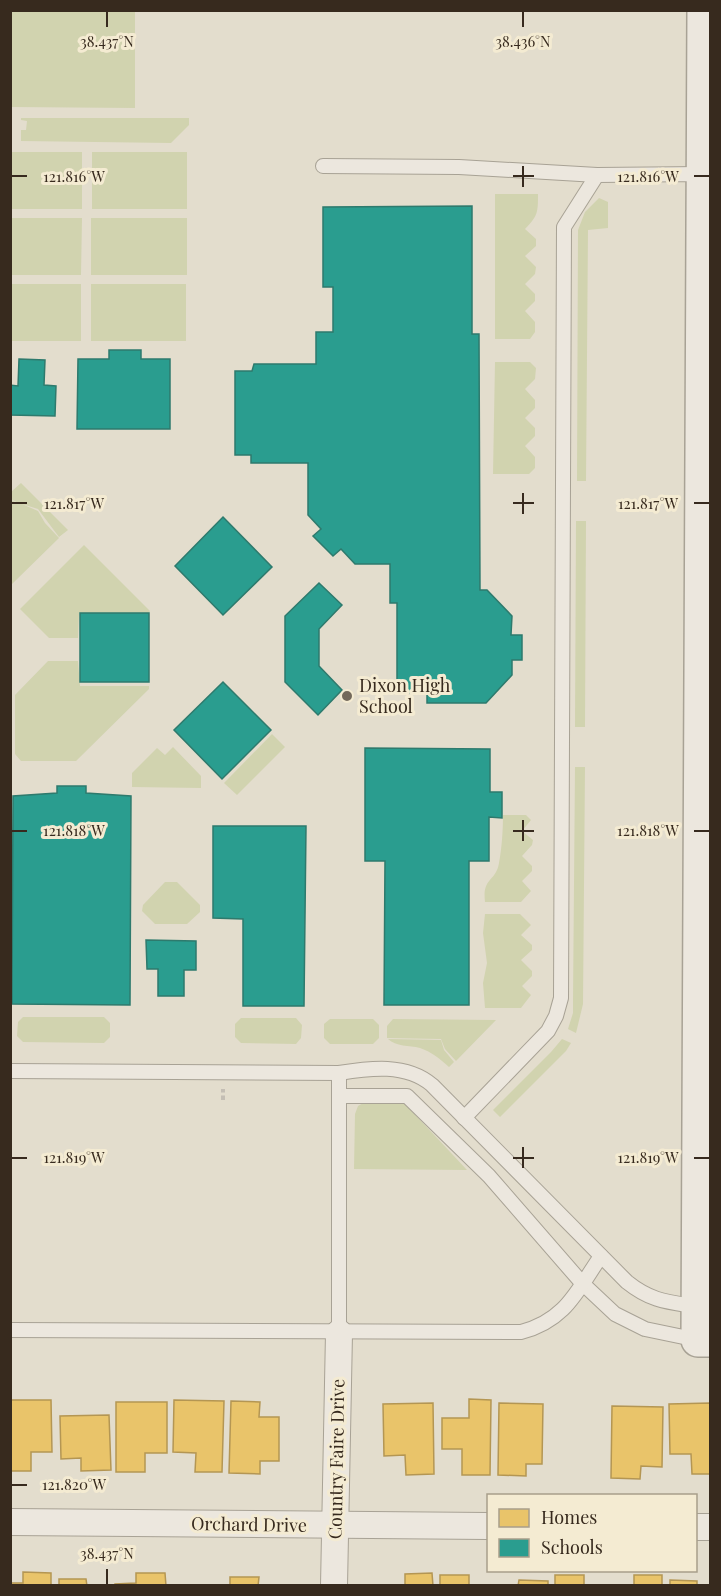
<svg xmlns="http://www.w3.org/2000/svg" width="721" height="1596" font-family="'Playfair Display',serif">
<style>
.green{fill:#d1d3af}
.homes{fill:#e9c46a;stroke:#b49653;stroke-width:1.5}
.schools{fill:#2a9d8f;stroke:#2e7a6d;stroke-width:1.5}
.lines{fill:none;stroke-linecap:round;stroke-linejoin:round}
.service-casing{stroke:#a8a295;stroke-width:16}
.minor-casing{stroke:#a8a295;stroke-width:28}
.tertiary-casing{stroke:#a8a295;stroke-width:36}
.path{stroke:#c4beb4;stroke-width:4;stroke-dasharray:4.5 3;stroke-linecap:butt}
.service{stroke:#ece7de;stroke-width:14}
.minor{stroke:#ece7de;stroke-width:26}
.tertiary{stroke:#ece7de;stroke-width:33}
.ticks{fill:none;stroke:#372a1e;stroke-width:2}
.poi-dot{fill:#73695b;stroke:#f4ebd2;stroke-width:2}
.labels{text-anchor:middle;stroke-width:6;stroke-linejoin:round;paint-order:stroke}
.poi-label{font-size:18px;fill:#372a1e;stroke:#f4ebd2;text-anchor:start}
.street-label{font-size:18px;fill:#372a1e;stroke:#f4ebd2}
.ticks-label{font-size:15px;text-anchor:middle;fill:#372a1e;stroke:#f4ebd2;stroke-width:6;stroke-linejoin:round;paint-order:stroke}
</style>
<rect width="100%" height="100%" fill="#e3ddcd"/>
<g class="green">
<polygon points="10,11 135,11 135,108 11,107"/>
<polygon points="21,118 189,118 189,125 171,143 21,141 21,130 26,130 27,121 21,120"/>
<rect x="11" y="152" width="71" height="57"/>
<rect x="92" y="152" width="95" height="57"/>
<path d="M 495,194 L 538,194 C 538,212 538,216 525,229 L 536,239 L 536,246 L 525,256 L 536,267 L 535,274 L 525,284 L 535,294 L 535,301 L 525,311 L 535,322 L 535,332 L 530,339 L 495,339 Z"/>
<polygon points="599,198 608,202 608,228 588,230 586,481 577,481 578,230 585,212"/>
<polygon points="11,218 82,218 81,275 11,275"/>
<rect x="91" y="218" width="96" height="57"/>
<rect x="11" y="284" width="70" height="57"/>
<rect x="91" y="284" width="95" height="57"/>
<polygon points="495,362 530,362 536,368 535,379 525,389 535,400 535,408 525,418 535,428 535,436 525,446 535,457 535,468 529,474 493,474"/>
<polygon points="21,483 68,530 59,537 38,509 22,504 38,511 45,523 59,538 12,584 11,500 20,504 11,499 11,492"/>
<polygon points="576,521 586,521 585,727 575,727"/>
<polygon points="84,545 150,611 149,613 79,613 78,638 49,638 20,609"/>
<polygon points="48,661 78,661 80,686 149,686 149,689 76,761 21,761 15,754 15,695"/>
<polygon points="272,734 285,747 237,795 224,783"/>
<polygon points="173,747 201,776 201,788 132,787 132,773 157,748 165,755"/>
<polygon points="575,767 585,767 583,1004 576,1033 568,1029 573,1013 573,1001"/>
<path d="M 503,815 L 526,815 L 531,820 L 522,831 L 533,840 L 532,845 L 522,856 L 532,866 L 532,871 L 522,881 L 531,891 L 521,902 L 485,902 C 482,877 496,882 499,863 C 502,847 503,829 503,815 Z"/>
<polygon points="165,882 177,882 200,905 200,912 187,924 155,924 142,911 143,905"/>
<polygon points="485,914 520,914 531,925 521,935 532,945 532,950 521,960 532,971 532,976 522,986 531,995 521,1008 485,1008 483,983 487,963 483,933"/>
<polygon points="23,1017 104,1017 110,1023 110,1037 104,1043 23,1042 17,1036 18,1022"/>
<polygon points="241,1018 296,1018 302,1025 301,1038 296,1044 241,1043 235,1037 235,1024"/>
<polygon points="330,1019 373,1019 379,1025 379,1038 373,1044 330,1044 324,1038 324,1024"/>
<polygon points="393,1019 496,1020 456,1061 445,1049 441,1039 387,1038 387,1026"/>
<path d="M 388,1039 L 441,1040 L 444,1050 L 454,1062 L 449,1067 C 440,1059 432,1052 420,1048 C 409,1045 396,1047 388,1039 Z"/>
<polygon points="562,1039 571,1043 566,1051 500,1117 493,1110 551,1052"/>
<polygon points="400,1101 406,1105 467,1170 354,1169 355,1114 358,1106 365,1102"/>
</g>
<g class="homes">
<polygon points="469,1399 491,1400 490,1475 462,1475 462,1449 442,1449 442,1418 469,1418"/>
<polygon points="10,1400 51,1400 52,1452 31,1452 31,1471 10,1471"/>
<polygon points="174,1400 224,1401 222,1472 195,1472 196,1453 173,1452"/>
<polygon points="231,1401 260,1402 259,1417 279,1417 279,1461 260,1461 260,1474 229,1473"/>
<polygon points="116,1402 167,1402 167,1453 145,1453 145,1472 116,1472"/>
<polygon points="433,1403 434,1474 406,1475 405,1455 384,1456 383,1404"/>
<polygon points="499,1403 543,1404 542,1464 526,1464 526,1476 498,1475"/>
<polygon points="710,1403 710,1474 692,1474 691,1454 670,1454 669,1404"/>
<polygon points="612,1406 663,1407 662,1467 641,1466 640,1479 611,1478"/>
<polygon points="109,1415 111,1470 81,1471 81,1458 61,1459 60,1416"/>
<polygon points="23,1572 51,1573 51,1586 10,1586 10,1583 23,1583"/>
<polygon points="136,1573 165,1573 166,1586 115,1586 115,1584 136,1583"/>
<polygon points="432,1573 433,1586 382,1586 405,1585 405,1574"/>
<rect x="440" y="1575" width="29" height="11"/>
<rect x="555" y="1575" width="29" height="11"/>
<rect x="634" y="1575" width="28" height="11"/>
<polygon points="230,1577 259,1577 258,1586 230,1586"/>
<polygon points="59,1579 86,1579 87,1586 59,1586"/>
<polygon points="519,1580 548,1581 548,1586 518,1586"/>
<polygon points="670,1580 697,1581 697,1586 670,1586"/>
</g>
<g class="schools">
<polygon points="472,206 472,334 479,334 480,590 487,590 512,616 511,635 522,635 522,660 512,660 512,675 486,703 427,703 427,693 397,693 397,603 390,603 390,564 355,564 341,549 333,556 313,536 321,529 308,515 308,463 251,463 251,455 235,455 235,371 252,371 254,364 316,364 316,332 333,332 333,287 323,287 323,207"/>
<polygon points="109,350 141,350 141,359 170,359 170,429 77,429 78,359 109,359"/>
<polygon points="19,359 45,360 44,385 56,386 55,416 10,415 10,385 18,386"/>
<polygon points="223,517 272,567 223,615 175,566"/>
<polygon points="319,583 342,605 319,629 319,666 342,690 318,715 285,682 285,616"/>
<rect x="80" y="613" width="69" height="69"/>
<polygon points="223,682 271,730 222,779 174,730"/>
<polygon points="365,748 490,749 490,792 502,792 502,818 489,817 489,861 469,861 469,1005 384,1005 385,861 365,861"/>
<polygon points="57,786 86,786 86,793 131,796 130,1005 12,1004 13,796 57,793"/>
<polygon points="213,826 306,826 304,1006 243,1006 243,919 213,918"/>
<polygon points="146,940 196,941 196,970 184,970 184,996 158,996 158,969 147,969"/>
</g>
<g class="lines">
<defs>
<g id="service">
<polyline points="323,166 459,167 597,175"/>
<path d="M 10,1071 L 339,1073 C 370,1068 406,1063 432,1085 L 627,1282 C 652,1302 669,1302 699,1307"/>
<polyline points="339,1096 407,1096 489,1176 582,1283 615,1314 645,1329 698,1340"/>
<polyline points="464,1118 548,1031 556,1016 561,998 564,227 597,175 702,174 703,176"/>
<path d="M 10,1330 L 521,1332 C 565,1321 577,1291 601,1256"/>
<polyline points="339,1333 339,1073"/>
</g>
<g id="minor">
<polyline points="10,1522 488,1526"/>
<polyline points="696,1527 710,1527"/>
<polyline points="334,1586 339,1333"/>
</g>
<polyline id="tertiary" points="704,10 698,1340 710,1340"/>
</defs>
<use href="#service" class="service-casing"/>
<use href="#minor" class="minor-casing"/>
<use href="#tertiary" class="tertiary-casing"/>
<polyline class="path" points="223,1100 223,1089"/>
<use href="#service" class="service"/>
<use href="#minor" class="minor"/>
<use href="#tertiary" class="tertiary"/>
</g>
<path class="ticks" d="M 107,12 L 107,27M 523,12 L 523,27M 523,166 L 523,187M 12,176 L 27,176M 513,176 L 534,176M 694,176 L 709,176M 523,493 L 523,514M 12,503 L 27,503M 513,503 L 534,503M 694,503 L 709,503M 523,820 L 523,841M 12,831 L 27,831M 513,831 L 534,831M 694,831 L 709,831M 523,1147 L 523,1168M 12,1158 L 27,1158M 513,1158 L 534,1158M 694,1158 L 709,1158M 12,1485 L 27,1485M 107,1569 L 107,1584"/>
<circle class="poi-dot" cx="347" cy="696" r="6"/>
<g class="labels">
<g class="poi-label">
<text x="359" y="692">Dixon High<tspan x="359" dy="21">School</tspan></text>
</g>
<g class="street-label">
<text transform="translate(337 1459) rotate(-89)" y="6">Country Faire Drive</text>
<text transform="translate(249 1525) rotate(1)" y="6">Orchard Drive</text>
</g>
</g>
<g class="ticks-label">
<text x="107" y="47">38.437°N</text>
<text x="523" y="47">38.436°N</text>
<text x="648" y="182">121.816°W</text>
<text x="74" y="182">121.816°W</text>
<text x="648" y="509">121.817°W</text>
<text x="74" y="509">121.817°W</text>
<text x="74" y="836">121.818°W</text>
<text x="648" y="836">121.818°W</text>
<text x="74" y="1163">121.819°W</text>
<text x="648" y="1163">121.819°W</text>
<text x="74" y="1490">121.820°W</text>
<text x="107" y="1559">38.437°N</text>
</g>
<rect width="721" height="1596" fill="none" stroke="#372a1e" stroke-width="24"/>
<rect x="487" y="1494" width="210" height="78" fill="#f4ebd2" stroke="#a89e8a" stroke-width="1.5"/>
<rect x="499" y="1509" width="30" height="18" fill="#e9c46a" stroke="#a89e8a" stroke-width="1.5"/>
<text x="541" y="1524" font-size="18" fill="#372a1e">Homes</text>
<rect x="499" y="1539" width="30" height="18" fill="#2a9d8f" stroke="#a89e8a" stroke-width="1.5"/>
<text x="541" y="1554" font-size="18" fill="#372a1e">Schools</text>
</svg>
